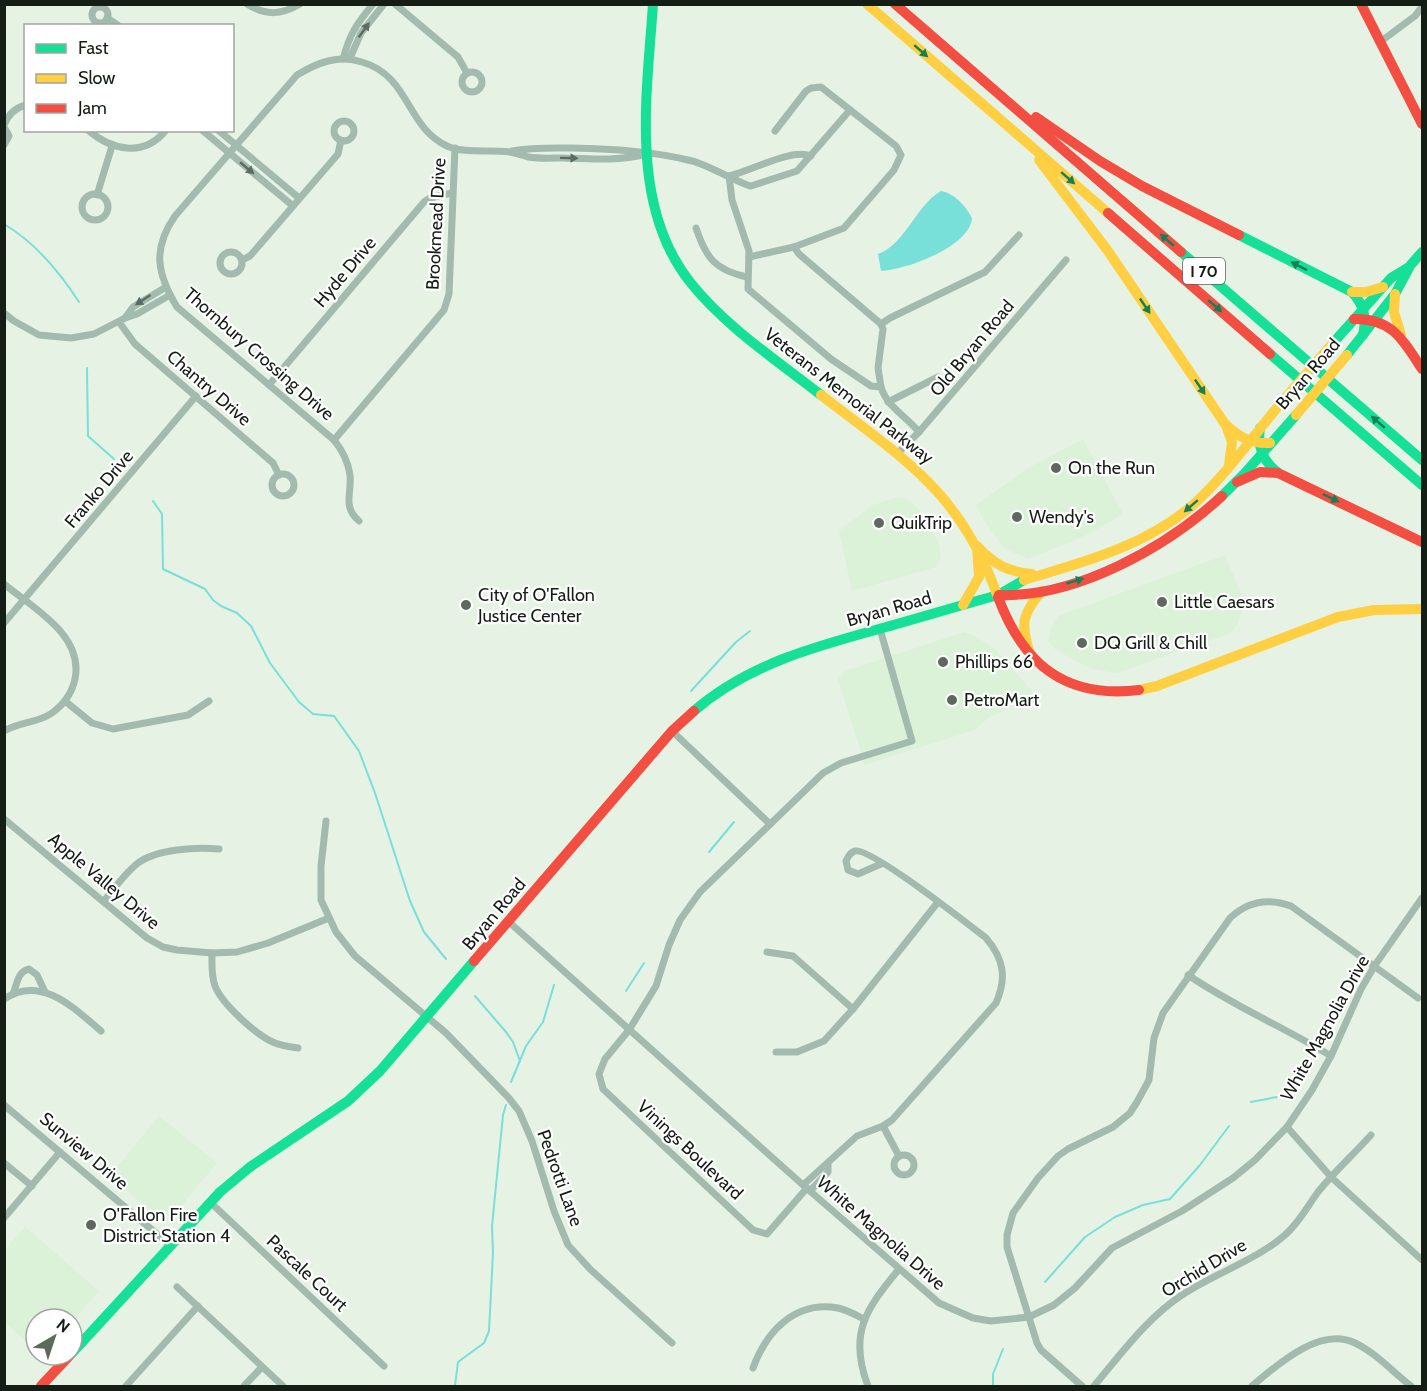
<svg xmlns="http://www.w3.org/2000/svg" width="1427" height="1391" font-family="Cabin,sans-serif">
<style>
.built{fill:#dbf1d8}
.water{fill:#78dfd9}
.lines{fill:none;stroke-linecap:round;stroke-linejoin:round}
.stream{stroke:#78dfd9;stroke-width:2}
.street{stroke:#a3baaf;stroke-width:7}
.fast{stroke:#16e098;stroke-width:10}
.slow{stroke:#ffcf43;stroke-width:10}
.jam{stroke:#f24e42;stroke-width:10}
.slow-bridge{stroke:#ffcf43;stroke-width:10}
.oneway{fill:#5c6c62}
.oneway2{fill:#167f56}
.poi-dot{fill:#5e695d;stroke:#fff;stroke-width:2}
.labels{text-anchor:middle;stroke-width:4.5;stroke-linejoin:round;paint-order:stroke}
.shield{fill:#fff;stroke:#5b625a;stroke-width:1.5}
.shield-label{font-size:16px;font-weight:bold;fill:#151e14}
.street-label{font-size:18px;fill:#151e14;stroke:#fff}
.poi-label{font-size:18px;fill:#151e14;stroke:#fff;text-anchor:start}
</style>
<rect width="100%" height="100%" fill="#e6f3e4"/>
<g class="built">
<polygon points="1083,439 1123,514 1089,534 1029,559 1005,549 984,520 976,505 1030,467"/>
<polygon points="899,497 909,500 920,511 938,541 941,558 936,567 852,591 839,531 873,505"/>
<polygon points="1225,555 1245,603 1237,625 1231,633 1117,673 1091,669 1056,650 1048,641 1051,627 1058,616"/>
<polygon points="964,632 973,635 995,649 1033,692 1015,706 991,716 974,730 865,765 838,679 845,671"/>
<polygon points="159,1116 217,1163 167,1223 109,1177"/>
<polygon points="25,1227 99,1291 72,1322 72,1319 36,1319 36,1351 5,1322 5,1250"/>
</g>
<path class="water" d="M 941,191 C 954,193 966,206 972,218 C 970,247 905,270 881,271 L 878,254 C 905,245 916,205 941,191 Z"/>
<g class="lines">
<g class="stream">
<path d="M 4,224 C 36,243 59,271 79,302"/>
<polyline points="87,368 88,436 114,459"/>
<polyline points="153,501 162,514 163,569 205,589 213,600 221,606 237,613 251,626 270,663 299,702 313,714 334,716 359,751 375,793 410,901 424,932 446,959"/>
<polyline points="691,691 736,642 750,631"/>
<polyline points="709,852 734,822"/>
<polyline points="626,991 644,963"/>
<polyline points="475,996 506,1032 513,1042 520,1061"/>
<polyline points="511,1082 526,1046 543,1022 554,985"/>
<polyline points="1251,1102 1277,1097"/>
<polyline points="1045,1282 1085,1237 1115,1217 1143,1205 1170,1199 1200,1165 1229,1126"/>
<polyline points="455,1386 458,1362 484,1343 489,1331 493,1253 492,1226 503,1115 506,1105"/>
<polyline points="993,1386 993,1374 1003,1349"/>
</g>
<g class="street">
<path d="M 247,4 C 266,16 281,15 300,4"/>
<polyline points="395,4 458,57 467,73"/>
<circle cx="100" cy="15" r="8"/>
<polyline points="107,18 119,26"/>
<polyline points="1380,42 1415,16 1422,7"/>
<polyline points="350,58 361,33 384,4"/>
<path d="M 343,59 C 350,33 356,25 373,4"/>
<circle cx="472" cy="82" r="10"/>
<circle cx="344" cy="131" r="10"/>
<path d="M 4,125 C 8,115 14,108 26,105"/>
<polyline points="4,127 9,136 4,145"/>
<path d="M 88,130 C 111,150 144,158 166,130"/>
<polyline points="202,130 293,206"/>
<polyline points="218,130 299,198"/>
<path d="M 512,151 C 533,147 552,148 572,148 C 612,149 653,151 692,161 C 706,164 745,186 751,186 L 797,171 L 850,110"/>
<path d="M 729,176 L 732,200 L 749,251 L 748,289 L 831,359 L 871,386 L 881,387 C 887,407 906,416 919,432"/>
<path d="M 729,176 C 752,171 790,148 811,156"/>
<circle cx="95" cy="207" r="13"/>
<polyline points="97,195 112,146"/>
<path d="M 696,228 C 706,258 715,270 747,277"/>
<polyline points="794,247 799,254 881,324 883,329 878,368 881,387"/>
<circle cx="231" cy="263" r="11"/>
<polyline points="749,257 794,247 844,228 894,170 901,155 896,146 821,87 811,88 806,91 775,131"/>
<polyline points="242,260 250,256 338,154 341,140"/>
<polyline points="4,313 14,321 39,335 71,338 94,334 125,318 137,314 170,295"/>
<polyline points="125,318 133,307 166,287"/>
<polyline points="119,322 135,344 273,463 279,475"/>
<polyline points="881,324 890,318 985,272 1019,235"/>
<polyline points="269,385 424,202 430,198 452,193"/>
<polyline points="888,402 938,377"/>
<polyline points="334,440 444,310 449,294 455,148"/>
<polyline points="899,452 919,432 1066,260"/>
<circle cx="283" cy="485" r="11"/>
<path d="M 359,521 C 342,506 352,494 350,475 C 348,461 343,451 334,440 L 177,307 C 157,274 152,249 175,216 L 297,75 C 317,63 338,54 362,62 C 410,76 406,127 447,146 C 464,154 492,149 510,152 C 516,153 522,155 528,157 C 540,159 553,158 564,158 C 592,159 619,161 646,154"/>
<path d="M 4,584 C 33,608 84,635 75,679 C 72,693 63,705 52,713 C 38,723 19,722 4,731"/>
<polyline points="4,623 196,396"/>
<polyline points="65,701 92,723 113,729 188,715 209,701"/>
<polyline points="672,731 770,824"/>
<polyline points="4,819 147,938 163,947 177,950 212,953 237,952 268,943 329,918"/>
<polyline points="326,821 321,866 321,900 336,932 355,956 446,1033 508,1097 519,1111 532,1141 554,1211 568,1245 591,1270 672,1343"/>
<path d="M 104,901 C 114,889 125,873 138,863 C 157,849 196,847 219,849"/>
<polyline points="509,922 803,1185 939,1303 973,1318 991,1321 1029,1317 1054,1305 1075,1288 1112,1248 1182,1211 1233,1178 1255,1160 1287,1127 1312,1090 1331,1056 1361,989 1375,965 1422,898"/>
<polyline points="767,952 793,956 853,1009"/>
<path d="M 212,953 C 212,964 211,975 215,986 C 222,1004 257,1036 275,1043 C 283,1046 291,1047 298,1048"/>
<path d="M 1188,975 C 1235,1007 1284,1027 1331,1056"/>
<path d="M 13,994 C 17,985 17,972 29,969 L 37,975 L 45,992"/>
<path d="M 4,999 C 41,974 75,1009 101,1031"/>
<polyline points="776,1052 797,1052 824,1041 853,1009 938,902"/>
<polyline points="4,1105 170,1245"/>
<polyline points="883,1126 899,1156"/>
<polyline points="1287,1127 1332,1178 1422,1260"/>
<circle cx="904" cy="1165" r="10"/>
<polyline points="4,1163 32,1186"/>
<path d="M 803,1185 L 857,1136 L 883,1126 L 892,1120 L 996,1003 C 1007,978 1004,959 986,938 C 968,924 871,848 855,851 C 850,852 848,857 846,861 L 848,870 L 858,874 L 881,864"/>
<polyline points="807,1188 767,1234 753,1230 603,1089 599,1074 605,1059 629,1030 656,986 669,945 680,920 700,892 823,773 841,763 912,741 880,629"/>
<polyline points="810,1191 828,1172 828,1163"/>
<polyline points="210,1202 384,1366"/>
<polyline points="4,1218 60,1152"/>
<polyline points="177,1287 283,1386"/>
<path d="M 753,1368 C 766,1332 795,1300 838,1308 C 847,1310 856,1315 864,1319"/>
<polyline points="126,1386 198,1306"/>
<polyline points="244,1386 262,1367"/>
<path d="M 868,1386 C 848,1334 866,1309 899,1269"/>
<path d="M 1082,1386 L 1041,1350 L 1037,1343 L 1007,1247 L 1007,1235 L 1013,1213 L 1038,1178 L 1058,1156 L 1068,1149 L 1113,1127 L 1130,1113 L 1137,1102 L 1149,1080 L 1154,1038 L 1163,1013 L 1230,918 C 1248,901 1269,898 1291,906 L 1418,998"/>
<path d="M 1094,1386 C 1121,1354 1147,1318 1182,1295 C 1215,1273 1255,1261 1285,1235 C 1299,1223 1307,1207 1318,1192 C 1334,1172 1354,1154 1371,1135"/>
<path d="M 1252,1386 C 1277,1365 1320,1326 1355,1343 C 1376,1353 1393,1372 1411,1386"/>
</g>
<g class="fast">
<path d="M 653,4 C 647,94 629,205 690,282 C 725,326 776,360 821,395"/>
<path d="M 1239,235 L 1352,292 C 1364,305 1367,318 1363,335"/>
<polyline points="1181,252 1422,460"/>
<polyline points="1333,343 1391,278 1409,267 1422,252"/>
<polyline points="1270,354 1422,485"/>
<polyline points="1347,355 1395,294 1409,268"/>
<path d="M 1260,428 C 1257,447 1263,461 1278,473"/>
<polyline points="1222,496 1245,473 1296,415"/>
<path d="M 694,711 C 747,665 813,647 879,629 C 919,618 958,606 998,595 L 1024,580"/>
<polyline points="72,1353 220,1192 250,1167 348,1101 380,1071 474,961"/>
</g>
<g class="slow">
<polyline points="867,4 1108,213"/>
<path d="M 1039,160 L 1108,251 L 1225,424 C 1239,437 1251,444 1270,443"/>
<polyline points="1352,292 1366,292 1383,287"/>
<polyline points="1395,294 1394,312 1401,335"/>
<path d="M 821,395 C 905,460 960,491 998,597"/>
<polyline points="1227,428 1232,442 1229,465"/>
<path d="M 977,546 C 994,564 1007,572 1032,574"/>
<path d="M 1024,580 C 1084,562 1146,546 1194,504 C 1225,476 1254,435 1281,403"/>
<polyline points="963,605 979,577 977,546"/>
<path d="M 1031,657 C 1021,626 1020,616 1042,591"/>
<polyline points="1139,690 1157,686 1338,617 1374,610 1422,609"/>
</g>
<g class="jam">
<polyline points="895,4 1181,252"/>
<polyline points="1361,4 1422,124"/>
<polyline points="1036,117 1100,161 1142,186 1239,235"/>
<polyline points="1108,213 1270,354"/>
<path d="M 1354,319 C 1392,318 1403,340 1422,369"/>
<polyline points="1237,482 1260,472 1278,473 1422,542"/>
<path d="M 999,595 C 1076,598 1167,547 1222,496"/>
<path d="M 998,597 C 1023,664 1065,699 1139,690"/>
<polyline points="474,961 672,731 694,711"/>
<polyline points="41,1386 70,1355"/>
</g>
<g class="slow-bridge">
<polyline points="1281,403 1333,343"/>
<polyline points="1296,415 1347,355"/>
</g>
</g>
<defs><path id="oneway-solid" d="M-6-.8H1V-3.2L6.5 0L1 3.2V.8H-6Z" transform="scale(1.5)"/></defs>
<g class="oneway">
<use href="#oneway-solid" transform="translate(364 30) rotate(-54)"/>
<use href="#oneway-solid" transform="translate(569 158) rotate(1)"/>
<use href="#oneway-solid" transform="translate(247 168) rotate(40)"/>
<use href="#oneway-solid" transform="translate(143 300) rotate(147)"/>
</g>
<g class="oneway2">
<use href="#oneway-solid" transform="translate(921 51) rotate(41)"/>
<use href="#oneway-solid" transform="translate(1068 178) rotate(41)"/>
<use href="#oneway-solid" transform="translate(1167 240) rotate(-139)"/>
<use href="#oneway-solid" transform="translate(1299 266) rotate(-153)"/>
<use href="#oneway-solid" transform="translate(1145 306) rotate(56)"/>
<use href="#oneway-solid" transform="translate(1215 306) rotate(41)"/>
<use href="#oneway-solid" transform="translate(1200 387) rotate(56)"/>
<use href="#oneway-solid" transform="translate(1378 422) rotate(-139)"/>
<use href="#oneway-solid" transform="translate(1331 498) rotate(26)"/>
<use href="#oneway-solid" transform="translate(1191 506) rotate(139)"/>
<use href="#oneway-solid" transform="translate(1075 581) rotate(-16)"/>
</g>
<g class="poi-dot">
<circle cx="1056" cy="468" r="6"/>
<circle cx="1017" cy="517" r="6"/>
<circle cx="879" cy="523" r="6"/>
<circle cx="1162" cy="602" r="6"/>
<circle cx="466" cy="605" r="6"/>
<circle cx="1082" cy="643" r="6"/>
<circle cx="943" cy="662" r="6"/>
<circle cx="952" cy="700" r="6"/>
<circle cx="91" cy="1225" r="6"/>
</g>
<g class="labels">
<rect class="shield" x="1183" y="258" width="42" height="26" rx="4.5"/>
<g class="shield-label">
<text x="1204" y="277">I 70</text>
</g>
<g class="street-label">
<text transform="translate(436 224) rotate(-87)" y="6">Brookmead Drive</text>
<text transform="translate(345 272) rotate(-50)" y="6">Hyde Drive</text>
<text transform="translate(972 348) rotate(-50)" y="6">Old Bryan Road</text>
<text transform="translate(259 354) rotate(41)" y="6">Thornbury Crossing Drive</text>
<text transform="translate(1308 374) rotate(-49)" y="6">Bryan Road</text>
<text transform="translate(209 388) rotate(41)" y="6">Chantry Drive</text>
<text transform="translate(849 396) rotate(38)" y="6">Veterans Memorial Parkway</text>
<text transform="translate(99 489) rotate(-50)" y="6">Franko Drive</text>
<text transform="translate(889 609) rotate(-16)" y="6">Bryan Road</text>
<text transform="translate(104 881) rotate(40)" y="6">Apple Valley Drive</text>
<text transform="translate(494 914) rotate(-50)" y="6">Bryan Road</text>
<text transform="translate(1325 1028) rotate(-61)" y="6">White Magnolia Drive</text>
<text transform="translate(690 1150) rotate(43)" y="6">Vinings Boulevard</text>
<text transform="translate(84 1151) rotate(40)" y="6">Sunview Drive</text>
<text transform="translate(560 1178) rotate(70)" y="6">Pedrotti Lane</text>
<text transform="translate(881 1233) rotate(41)" y="6">White Magnolia Drive</text>
<text transform="translate(1204 1268) rotate(-31)" y="6">Orchid Drive</text>
<text transform="translate(307 1273) rotate(43)" y="6">Pascale Court</text>
</g>
<g class="poi-label">
<text x="1068" y="474">On the Run</text>
<text x="1029" y="523">Wendy's</text>
<text x="891" y="529">QuikTrip</text>
<text x="478" y="601">City of O'Fallon<tspan x="478" dy="21">Justice Center</tspan></text>
<text x="1174" y="608">Little Caesars</text>
<text x="1094" y="649">DQ Grill &amp; Chill</text>
<text x="955" y="668">Phillips 66</text>
<text x="964" y="706">PetroMart</text>
<text x="103" y="1221">O'Fallon Fire<tspan x="103" dy="21">District Station 4</tspan></text>
</g>
</g>
<rect width="1427" height="1391" fill="none" stroke="#151e14" stroke-width="12"/>
<rect x="24" y="24" width="210" height="108" fill="#ffffff" stroke="#a1a5a1" stroke-width="1.5"/>
<rect x="36" y="44" width="30" height="9" fill="#16e098" stroke="#a1a5a1" stroke-width="1.5"/>
<text x="78" y="54" font-size="18" fill="#151e14">Fast</text>
<rect x="36" y="74" width="30" height="9" fill="#ffcf43" stroke="#a1a5a1" stroke-width="1.5"/>
<text x="78" y="84" font-size="18" fill="#151e14">Slow</text>
<rect x="36" y="104" width="30" height="9" fill="#f24e42" stroke="#a1a5a1" stroke-width="1.5"/>
<text x="78" y="114" font-size="18" fill="#151e14">Jam</text>
<g transform="translate(54 1337) rotate(39)"><circle r="28" fill="#ffffff" stroke="#a1a5a1" stroke-width="1.5"/>
<path d="M0-4.5L10 22L0 15L-10 22Z" fill="#5e695d"/>
<text y="-9" font-size="16" font-weight="bold" text-anchor="middle" fill="#151e14">N</text>
</g>
</svg>
